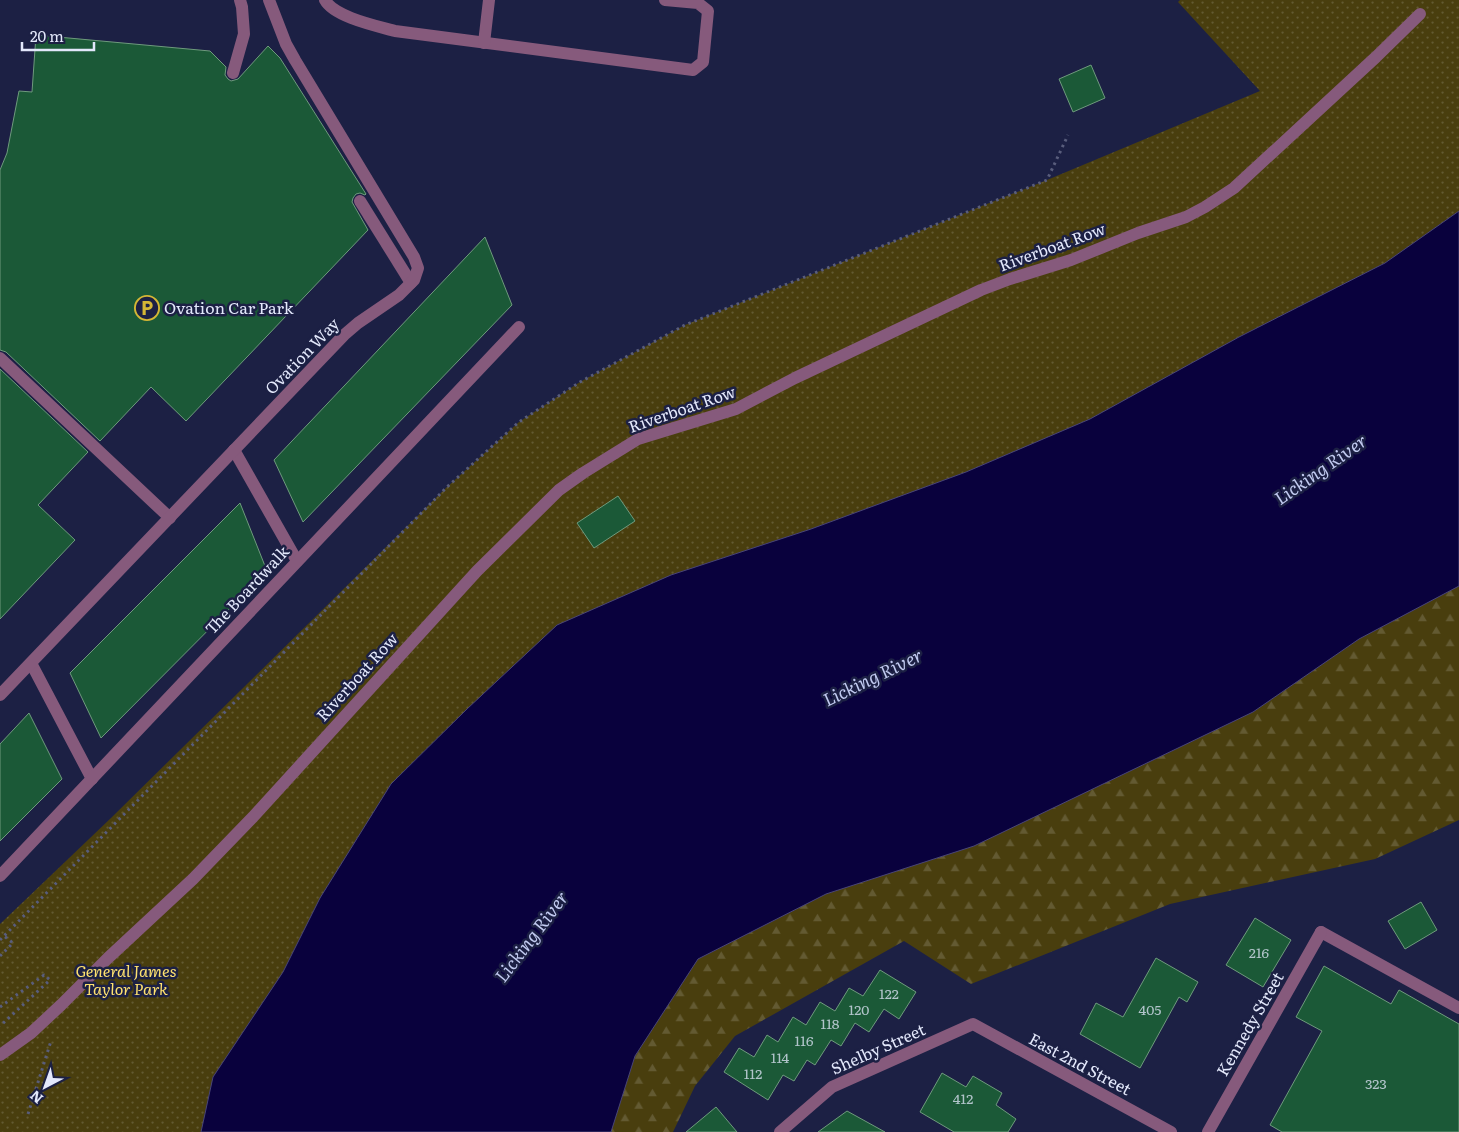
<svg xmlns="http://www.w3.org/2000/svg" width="1459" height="1132" font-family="Literata,serif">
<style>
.forest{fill:url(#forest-firs)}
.park{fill:url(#park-dots)}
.water{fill:#09013d;stroke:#4a4676}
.building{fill:#1b5937;stroke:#6e9a7d}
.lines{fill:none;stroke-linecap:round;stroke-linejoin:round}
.path{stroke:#595d7c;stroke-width:3;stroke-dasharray:2.5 4;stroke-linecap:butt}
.lane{stroke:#865a7c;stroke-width:12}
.street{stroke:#865a7c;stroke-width:12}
.labels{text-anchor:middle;stroke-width:5;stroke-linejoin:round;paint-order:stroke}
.number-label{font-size:14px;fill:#b1c4ca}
.street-label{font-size:16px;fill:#e3e8fb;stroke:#1c2044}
.poi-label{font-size:16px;fill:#e3e8fb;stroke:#1c2044;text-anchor:start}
.park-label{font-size:16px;font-style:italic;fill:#fee16f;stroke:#1c2044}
.water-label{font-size:18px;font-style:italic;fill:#c1caf0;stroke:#1c2044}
</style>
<defs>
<pattern id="forest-firs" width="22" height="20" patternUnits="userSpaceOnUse" patternTransform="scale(1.25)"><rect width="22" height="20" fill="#493e0e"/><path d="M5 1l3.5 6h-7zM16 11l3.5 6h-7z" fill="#635a32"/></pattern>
<pattern id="park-dots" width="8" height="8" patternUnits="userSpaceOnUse" patternTransform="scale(1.25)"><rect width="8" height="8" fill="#493e0e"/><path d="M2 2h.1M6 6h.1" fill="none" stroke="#635a32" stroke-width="1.8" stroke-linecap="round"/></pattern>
</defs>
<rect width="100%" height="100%" fill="#1c2044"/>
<polygon class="forest" points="1459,586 1459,820 1375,859 1170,904 971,984 904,941 735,1036 695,1086 673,1132 611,1132 635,1056 698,959 826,894 974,846 1253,712 1359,639"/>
<polygon class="park" points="1180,0 1459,0 1459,211 1385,263 1239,337 1090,419 966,472 811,529 671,575 467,709 391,784 320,898 283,972 213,1077 201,1132 0,1132 0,924 111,818 447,487 519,422 580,382 685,325 1047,180 1260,91 1178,2"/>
<polygon class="water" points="1459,211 1459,586 1359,639 1253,712 974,846 826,894 698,959 635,1056 611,1132 201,1132 213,1077 283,972 320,898 391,784 467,709 557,625 671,575 811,529 966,472 1090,419 1239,337 1385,263"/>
<g class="building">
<polygon points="36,35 210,51 226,67 225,75 228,79 231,81 238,79 268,46 280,58 366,194 365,195 360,193 356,194 353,198 352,202 368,230 186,421 151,387 100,441 6,352 0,350 0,170 7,153 19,91 32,92"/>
<polygon points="1091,65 1105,98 1073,112 1059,79"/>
<polygon points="485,237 512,305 303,522 274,460"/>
<polygon points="0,369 88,452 38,505 75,540 0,619"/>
<polygon points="618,496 635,521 594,548 577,523"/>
<polygon points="240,503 267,571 101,738 70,673"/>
<polygon points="29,713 62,779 0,841 0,744"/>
<polygon points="1421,902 1437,930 1405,949 1388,921"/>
<polygon points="1255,918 1291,940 1263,987 1226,965"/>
<polygon points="1156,958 1198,982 1187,1002 1179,997 1140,1068 1080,1034 1096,1003 1123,1017"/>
<polygon points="1324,966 1391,1004 1399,990 1459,1024 1459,1132 1282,1132 1270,1125 1322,1031 1296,1017"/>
<polygon points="880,970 916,992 899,1019 884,1009 869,1032 855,1023 841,1046 831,1040 815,1065 807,1060 794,1081 783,1075 768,1100 724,1072 739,1048 754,1057 767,1035 778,1042 793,1017 806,1025 820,1002 835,1011 849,988 863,996"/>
<polygon points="942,1073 966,1087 973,1076 1002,1093 996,1105 1016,1119 1008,1132 954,1132 920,1112"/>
<polygon points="716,1107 737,1132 686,1132"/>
<polygon points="847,1111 885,1132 818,1132"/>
</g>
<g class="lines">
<g class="path">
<polyline points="0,940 447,487 519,422 580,382 685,325 1047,180 1068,135"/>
<polyline points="0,956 13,943 4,936"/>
<polyline points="0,1007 44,975 50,980 0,1026"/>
<polyline points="28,1114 51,1041"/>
</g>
<g class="lane">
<path d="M 325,0 C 334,17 377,26 395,31 L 693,70 L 703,62 L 708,11 L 698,3 L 665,0"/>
<polyline points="484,43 489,0"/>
<polyline points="233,73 244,34 242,7 240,0"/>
<polyline points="360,201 411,283"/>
<polyline points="1321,932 1459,1008"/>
<polyline points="0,1055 31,1033 61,1005 108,958 193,879 253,817 477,571 559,490 583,473 638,439 736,409 795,378 981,290 1010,279 1071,260 1138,233 1186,217 1205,207 1234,188 1376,57 1420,14"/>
</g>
<g class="street">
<polyline points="0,358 170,518"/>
<polyline points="234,450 297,561"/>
<polyline points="31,663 92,779"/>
<polyline points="0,695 344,335 358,323 399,295 414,280 418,268 414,257 295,60 286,44 269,0"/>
<polyline points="0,876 519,327"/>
<polyline points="780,1132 832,1087 973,1024 1171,1132"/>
<polyline points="1208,1132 1321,932"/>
</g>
</g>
<defs>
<symbol id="parking-ring" viewBox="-11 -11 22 22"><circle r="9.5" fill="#1c2044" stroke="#d4b635" stroke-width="1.5"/><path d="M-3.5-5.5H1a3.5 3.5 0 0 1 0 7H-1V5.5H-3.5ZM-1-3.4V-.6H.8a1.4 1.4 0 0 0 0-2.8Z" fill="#d4b635"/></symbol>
</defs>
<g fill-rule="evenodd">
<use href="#parking-ring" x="133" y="294" width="28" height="28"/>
</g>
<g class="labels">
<g class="number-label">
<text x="1259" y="958">216</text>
<text x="889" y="999">122</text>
<text x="859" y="1015">120</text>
<text x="1150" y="1015">405</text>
<text x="830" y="1029">118</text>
<text x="804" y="1046">116</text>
<text x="780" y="1063">114</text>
<text x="753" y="1079">112</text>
<text x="1376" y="1089">323</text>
<text x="963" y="1104">412</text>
</g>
<g class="street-label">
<text transform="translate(1052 247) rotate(-20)" y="6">Riverboat Row</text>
<text transform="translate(302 356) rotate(-46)" y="6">Ovation Way</text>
<text transform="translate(682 409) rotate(-19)" y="6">Riverboat Row</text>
<text transform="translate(247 590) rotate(-47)" y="6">The Boardwalk</text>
<text transform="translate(357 677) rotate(-48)" y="6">Riverboat Row</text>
<text transform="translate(1250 1024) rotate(-60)" y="6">Kennedy Street</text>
<text transform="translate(878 1049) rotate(-24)" y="6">Shelby Street</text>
<text transform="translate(1080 1064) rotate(28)" y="6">East 2nd Street</text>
</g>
<g class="poi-label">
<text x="164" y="314">Ovation Car Park</text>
</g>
<g class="park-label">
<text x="126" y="977">General James<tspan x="126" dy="18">Taylor Park</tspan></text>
</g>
<g class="water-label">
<text transform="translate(1321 470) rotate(-35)" y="6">Licking River</text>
<text transform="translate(873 678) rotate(-26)" y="6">Licking River</text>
<text transform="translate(532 937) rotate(-53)" y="6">Licking River</text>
</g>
</g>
<g transform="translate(45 1087) rotate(221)" stroke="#1c2044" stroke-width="4" paint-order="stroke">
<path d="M0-4L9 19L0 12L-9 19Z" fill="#e3e8fb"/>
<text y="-8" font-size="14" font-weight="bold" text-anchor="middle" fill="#e3e8fb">N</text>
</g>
<path d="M22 42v8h72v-8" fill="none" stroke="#e3e8fb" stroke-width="2.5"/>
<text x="30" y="42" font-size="15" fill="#e3e8fb" stroke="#1c2044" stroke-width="4" paint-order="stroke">20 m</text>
</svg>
